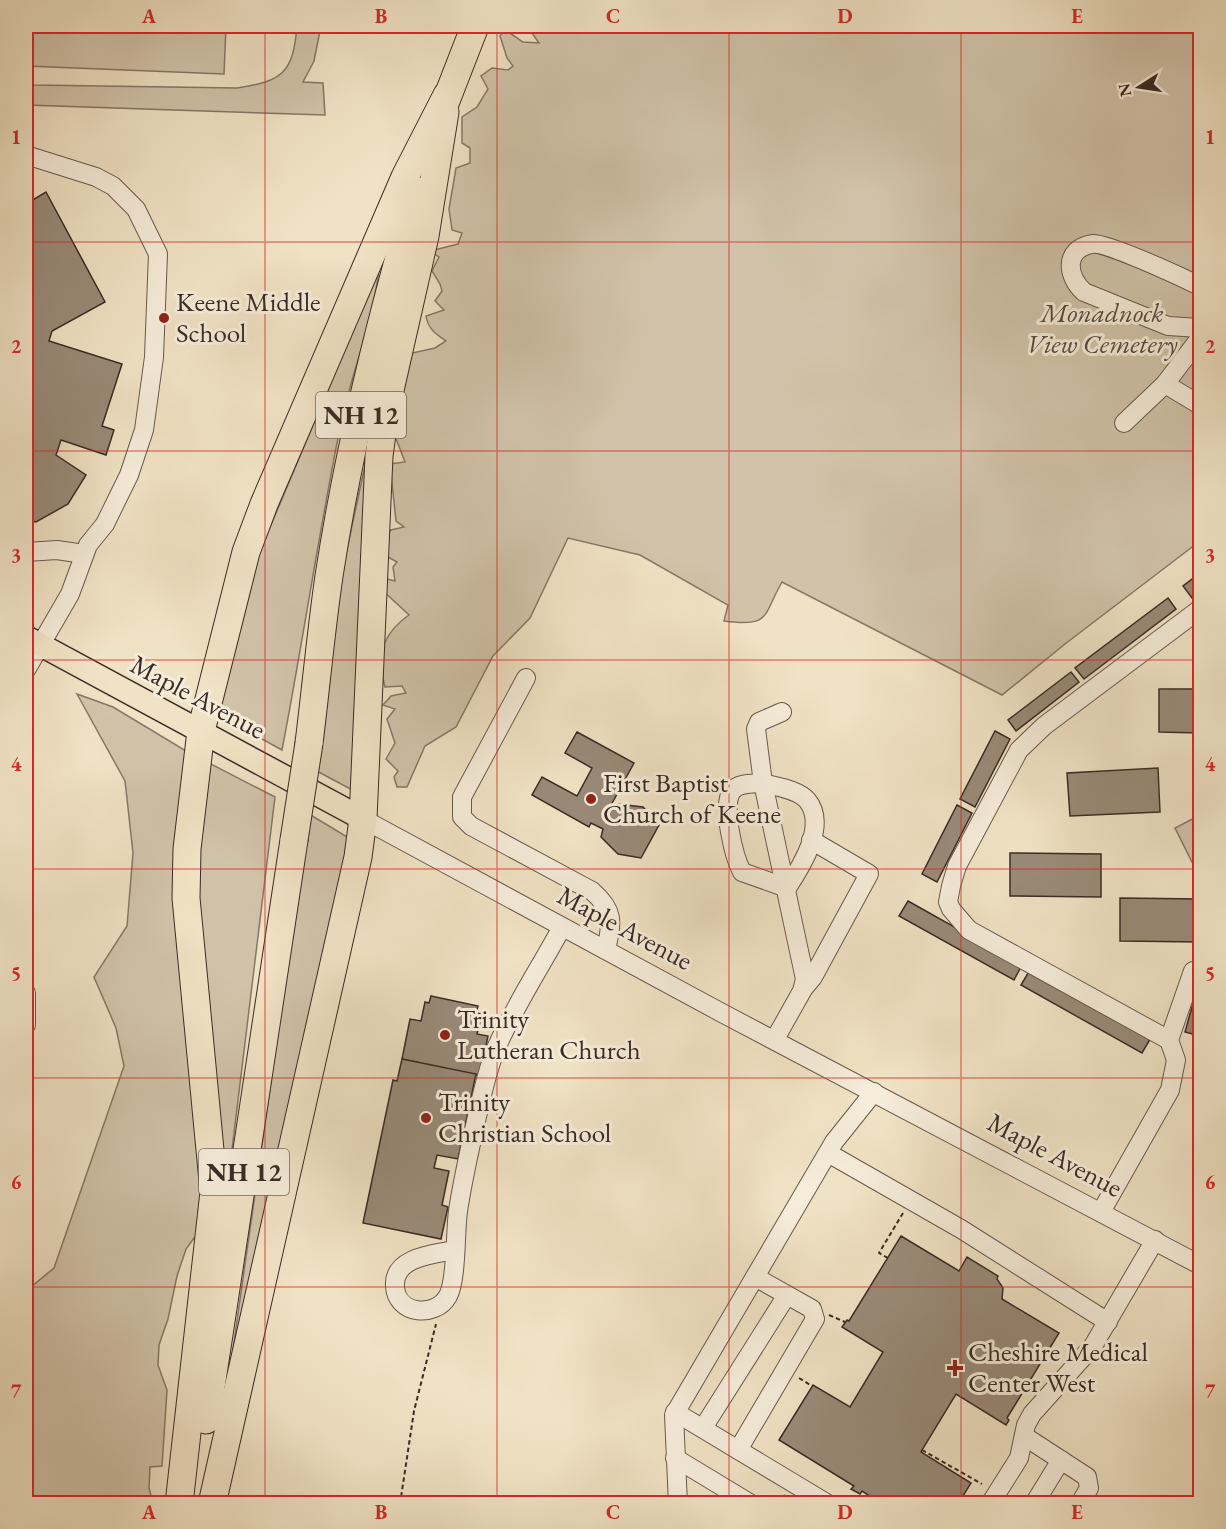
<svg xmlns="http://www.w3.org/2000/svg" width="1226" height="1529" font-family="'EB Garamond',serif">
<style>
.green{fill:#d1c3a9;stroke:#867767;stroke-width:1.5}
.building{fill:#998a78;stroke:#3a2b25;stroke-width:1.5}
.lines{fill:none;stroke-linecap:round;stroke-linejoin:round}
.minor-casing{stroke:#68594d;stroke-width:20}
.major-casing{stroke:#3a2b25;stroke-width:25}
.highway-casing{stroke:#3a2b25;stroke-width:29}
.path{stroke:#3a2b25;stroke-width:2;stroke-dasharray:4.5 3;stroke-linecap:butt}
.minor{stroke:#f5ecd9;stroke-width:18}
.major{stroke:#f0e2c4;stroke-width:22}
.highway{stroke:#f0e2c4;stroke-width:27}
.highway-bridge-casing{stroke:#3a2b25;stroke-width:29;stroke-linecap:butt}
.highway-bridge{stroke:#f0e2c4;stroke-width:27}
.grid{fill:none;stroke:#d62828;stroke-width:1.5;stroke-opacity:0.55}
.poi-dot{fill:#8f2418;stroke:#f5ecd9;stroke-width:2}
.labels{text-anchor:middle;stroke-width:6;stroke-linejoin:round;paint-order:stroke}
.shield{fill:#f5ecd9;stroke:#72655b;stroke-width:1.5}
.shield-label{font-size:26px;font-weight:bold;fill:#3a2b25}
.poi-label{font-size:27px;fill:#3a2b25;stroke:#f5ecd9;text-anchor:start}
.park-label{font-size:27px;font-style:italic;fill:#58493f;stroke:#f5ecd9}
.street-label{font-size:27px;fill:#3a2b25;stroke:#f5ecd9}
.neatline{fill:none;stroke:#d62828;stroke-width:2}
.grid-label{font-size:20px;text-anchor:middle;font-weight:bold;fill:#d62828}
</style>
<rect width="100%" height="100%" fill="#f0e2c4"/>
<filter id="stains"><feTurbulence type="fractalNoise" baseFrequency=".00333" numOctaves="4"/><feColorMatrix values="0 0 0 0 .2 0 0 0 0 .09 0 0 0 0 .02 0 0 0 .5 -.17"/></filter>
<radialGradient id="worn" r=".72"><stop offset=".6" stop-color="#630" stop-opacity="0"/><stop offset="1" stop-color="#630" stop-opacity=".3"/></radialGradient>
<g class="green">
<polygon points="27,26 226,26 224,74 26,66"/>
<path d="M 297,26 L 321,26 L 314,61 L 303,82 L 323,83 L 325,115 L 26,105 L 26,82 L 33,85 L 237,88 C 283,81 293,73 297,26 Z"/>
<path d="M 527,26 L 1200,26 L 1200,541 L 1065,644 L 1002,695 L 782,582 C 762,617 771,627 724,621 L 728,605 L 640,555 L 568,538 L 530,618 L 493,656 L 456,727 L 425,746 L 407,787 L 397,787 L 394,777 L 398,771 L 386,759 L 395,743 L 387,719 L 395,709 L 383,705 L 391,696 L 406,693 L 402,686 L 385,687 C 377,656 381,635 409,615 L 380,588 L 383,578 L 395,581 L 393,567 L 397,562 L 388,557 L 383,540 L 391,530 L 404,527 L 396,521 L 390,464 L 405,462 L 395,436 L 403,355 L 435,348 L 446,341 C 436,334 428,329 426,316 L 444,310 L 435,301 L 442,291 L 440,284 L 432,271 L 439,257 L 430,251 L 458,244 L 462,233 L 452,230 L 449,209 L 456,168 L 470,163 L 470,148 L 462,143 L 462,117 L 477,107 L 488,89 L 481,76 L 492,68 L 508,70 L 513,66 L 507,58 L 500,36 L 504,29 L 523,42 L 539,43 Z"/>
<path d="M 379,268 C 374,320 352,371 341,423 C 319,531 303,641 282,750 L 213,712 L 258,556 Z"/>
<polygon points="379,400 356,792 315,770 340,582"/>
<polygon points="77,694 113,707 191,754 205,1181 200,1241 194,1238 186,1249 177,1276 168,1319 159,1345 158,1365 167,1390 162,1466 150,1467 149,1488 153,1503 26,1504 26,1291 54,1268 124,1066 116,1028 94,977 127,926 133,853 125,781"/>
<polygon points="205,761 275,797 223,1223 196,900"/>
<polygon points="309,814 354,841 227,1412 233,1349"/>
<polygon points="1200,815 1200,858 1192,862 1175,828"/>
</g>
<g class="building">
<polygon points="46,192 105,302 52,331 49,341 122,364 102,426 114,430 106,455 61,440 56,455 86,475 68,504 36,522 26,520 26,286 29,275 26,274 26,204"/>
<polygon points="1200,573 1200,591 1192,598 1183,586"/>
<polygon points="1168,598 1176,609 1084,679 1075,668"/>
<polygon points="1071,672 1079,682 1016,731 1008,720"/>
<polygon points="1159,689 1200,689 1200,733 1159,732"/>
<polygon points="995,731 1010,739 975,807 960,799"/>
<polygon points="577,732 634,763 610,807 613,810 618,804 643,807 659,825 641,858 618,854 601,837 603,829 591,823 589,827 532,795 542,777 577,796 592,768 565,753"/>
<polygon points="1158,768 1160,812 1070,816 1067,773"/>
<polygon points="957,805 972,813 937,882 922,874"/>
<polygon points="1010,853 1101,854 1101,897 1010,896"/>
<polygon points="1120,898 1200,899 1200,942 1120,941"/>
<polygon points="908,901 1022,965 1014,980 899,916"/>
<polygon points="1031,968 1152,1036 1142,1053 1021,985"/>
<polygon points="1200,978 1200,1036 1185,1032"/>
<polygon points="431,996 478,1006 476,1013 482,1014 477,1034 488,1036 480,1076 402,1059 410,1019 421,1021 425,1002 429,1003"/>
<polygon points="402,1059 476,1074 458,1159 437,1155 434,1168 449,1171 442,1205 448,1207 441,1239 363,1223 393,1080 397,1081"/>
<polygon points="901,1236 959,1271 967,1257 998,1276 997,1279 1003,1288 1002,1299 1059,1333 1007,1418 1009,1420 1006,1425 956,1394 922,1450 921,1452 971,1483 958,1504 882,1504 862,1491 860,1494 851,1489 854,1486 779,1440 813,1385 850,1407 883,1352 842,1327 847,1320 849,1321"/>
</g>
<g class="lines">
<defs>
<g id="minor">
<polyline points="26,155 96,177 113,186 136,209 158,254 154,357 144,430 129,475 105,524 88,545 70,594 26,670"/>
<path d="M 1200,286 C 1183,278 1105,241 1092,244 C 1063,249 1067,277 1084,292 L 1168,326 L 1200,328"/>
<polyline points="1165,384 1200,405"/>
<polyline points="1124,423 1165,384 1200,338"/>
<polyline points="26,552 57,550 84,554"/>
<path d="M 526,678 L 462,797 L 462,817 L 471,826 L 592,891 C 615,911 612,922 606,950"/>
<path d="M 763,783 C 776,787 797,789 807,800 C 828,825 801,867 787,888 L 742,872 C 734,857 721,805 732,791 C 739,782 753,784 763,783 Z"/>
<polyline points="363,819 722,1013 1200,1265"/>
<polyline points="803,989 813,977 869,874 811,840"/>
<polyline points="26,993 26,1025"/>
<polyline points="775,1039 802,991 805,979 763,783 756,729 759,722 782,712"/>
<polyline points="1169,1040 969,930 951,909 948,902 951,886 957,866 1019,750 1044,726 1200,609"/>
<polyline points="828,1153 961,1229 1108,1322"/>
<polyline points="1101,1212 1170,1090 1176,1060 1169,1040 1193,971"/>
<path d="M 455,1250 C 434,1254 393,1257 395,1286 C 396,1314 435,1319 448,1296 C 457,1279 455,1232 458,1211 C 462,1184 468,1157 474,1130 C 480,1104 485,1077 495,1051 C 513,1008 540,968 562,927"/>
<polyline points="675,1412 828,1504"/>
<polyline points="703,1428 787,1295"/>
<polyline points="1024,1436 1087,1477 1089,1488 1080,1504"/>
<polyline points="738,1450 815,1319 812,1309 755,1277"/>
<polyline points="675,1458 751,1504"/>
<polyline points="678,1504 674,1415 834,1142 874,1092"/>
<polyline points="990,1504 1019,1458 1026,1425 1032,1414 1093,1346 1155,1240"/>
<polyline points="1034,1504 1061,1460"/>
</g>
<polyline id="major" points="26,637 363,819"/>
<g id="highway">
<polyline points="442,111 475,26"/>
<path d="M 309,743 C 316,687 321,631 329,576 C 349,446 381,317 418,191"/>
<polyline points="206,1420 294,840"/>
<polyline points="179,1504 214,1192 186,898 187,849 201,731 246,552 264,504 405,177 447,95"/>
<polyline points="212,1504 358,857 363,819 379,456 385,412 425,236 445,112"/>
</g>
</defs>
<use href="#minor" class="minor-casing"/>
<use href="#major" class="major-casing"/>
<use href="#highway" class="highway-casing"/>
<g class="path">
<polyline points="888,1258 879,1253 903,1213"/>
<polyline points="829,1315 845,1322"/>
<polyline points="1049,1349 1062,1357"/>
<polyline points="799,1378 812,1386"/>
<polyline points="922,1450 982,1484"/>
<polyline points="400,1504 414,1411 436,1324"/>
<polyline points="780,1504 785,1495"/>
</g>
<use href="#minor" class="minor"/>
<use href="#major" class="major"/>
<use href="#highway" class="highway"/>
<defs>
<polyline id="highway-bridge" points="294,840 309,743"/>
</defs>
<use href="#highway-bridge" class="highway-bridge-casing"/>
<use href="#highway-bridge" class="highway-bridge"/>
</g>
<path class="grid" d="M 265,26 L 265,1504M 497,26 L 497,1504M 729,26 L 729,1504M 961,26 L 961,1504M 26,242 L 1200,242M 26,451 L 1200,451M 26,660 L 1200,660M 26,869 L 1200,869M 26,1078 L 1200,1078M 26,1287 L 1200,1287"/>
<g class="poi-dot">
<circle cx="164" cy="318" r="6"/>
<circle cx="591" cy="799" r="6"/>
<circle cx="445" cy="1035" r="6"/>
<circle cx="426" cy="1118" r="6"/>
<path d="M952 1359h6v6h6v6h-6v6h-6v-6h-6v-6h6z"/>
</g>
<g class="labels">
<g class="shield">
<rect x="316" y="392" width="90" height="46" rx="4.5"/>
<rect x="199" y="1149" width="90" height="46" rx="4.5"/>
</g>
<g class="shield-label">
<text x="361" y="424">NH 12</text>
<text x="244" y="1181">NH 12</text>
</g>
<g class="poi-label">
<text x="176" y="311">Keene Middle<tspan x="176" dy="31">School</tspan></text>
<text x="603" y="792">First Baptist<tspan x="603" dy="31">Church of Keene</tspan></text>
<text x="457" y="1028">Trinity<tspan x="457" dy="31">Lutheran Church</tspan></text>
<text x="438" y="1111">Trinity<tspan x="438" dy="31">Christian School</tspan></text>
<text x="968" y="1361">Cheshire Medical<tspan x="968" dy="31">Center West</tspan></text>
</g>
<g class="park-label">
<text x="1102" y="322">Monadnock<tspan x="1102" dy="31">View Cemetery</tspan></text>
</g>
<g class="street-label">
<text transform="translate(198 697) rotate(28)" y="9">Maple Avenue</text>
<text transform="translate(625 928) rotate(28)" y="9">Maple Avenue</text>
<text transform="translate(1055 1155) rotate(28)" y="9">Maple Avenue</text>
</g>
</g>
<rect width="1226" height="1529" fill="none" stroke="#f0e2c4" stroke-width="66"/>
<g transform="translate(1139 87) rotate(258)" stroke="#f5ecd9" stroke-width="4.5" paint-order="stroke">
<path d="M0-4.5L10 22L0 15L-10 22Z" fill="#3a2b25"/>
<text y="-9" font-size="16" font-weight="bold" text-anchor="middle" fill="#3a2b25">N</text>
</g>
<rect x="33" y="33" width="1160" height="1463" class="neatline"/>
<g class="grid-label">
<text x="149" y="23">A</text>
<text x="381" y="23">B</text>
<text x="613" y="23">C</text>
<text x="845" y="23">D</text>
<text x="1077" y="23">E</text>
<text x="16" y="144">1</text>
<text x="1210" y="144">1</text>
<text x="16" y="353">2</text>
<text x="1210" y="353">2</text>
<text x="16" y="562">3</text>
<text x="1210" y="562">3</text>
<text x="16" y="771">4</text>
<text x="1210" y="771">4</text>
<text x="16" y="980">5</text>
<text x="1210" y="980">5</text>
<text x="16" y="1189">6</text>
<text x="1210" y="1189">6</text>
<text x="16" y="1398">7</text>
<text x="1210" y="1398">7</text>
<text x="149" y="1519">A</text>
<text x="381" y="1519">B</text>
<text x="613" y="1519">C</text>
<text x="845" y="1519">D</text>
<text x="1077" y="1519">E</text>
</g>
<rect width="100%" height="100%" filter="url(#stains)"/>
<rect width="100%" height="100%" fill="url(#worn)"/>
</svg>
